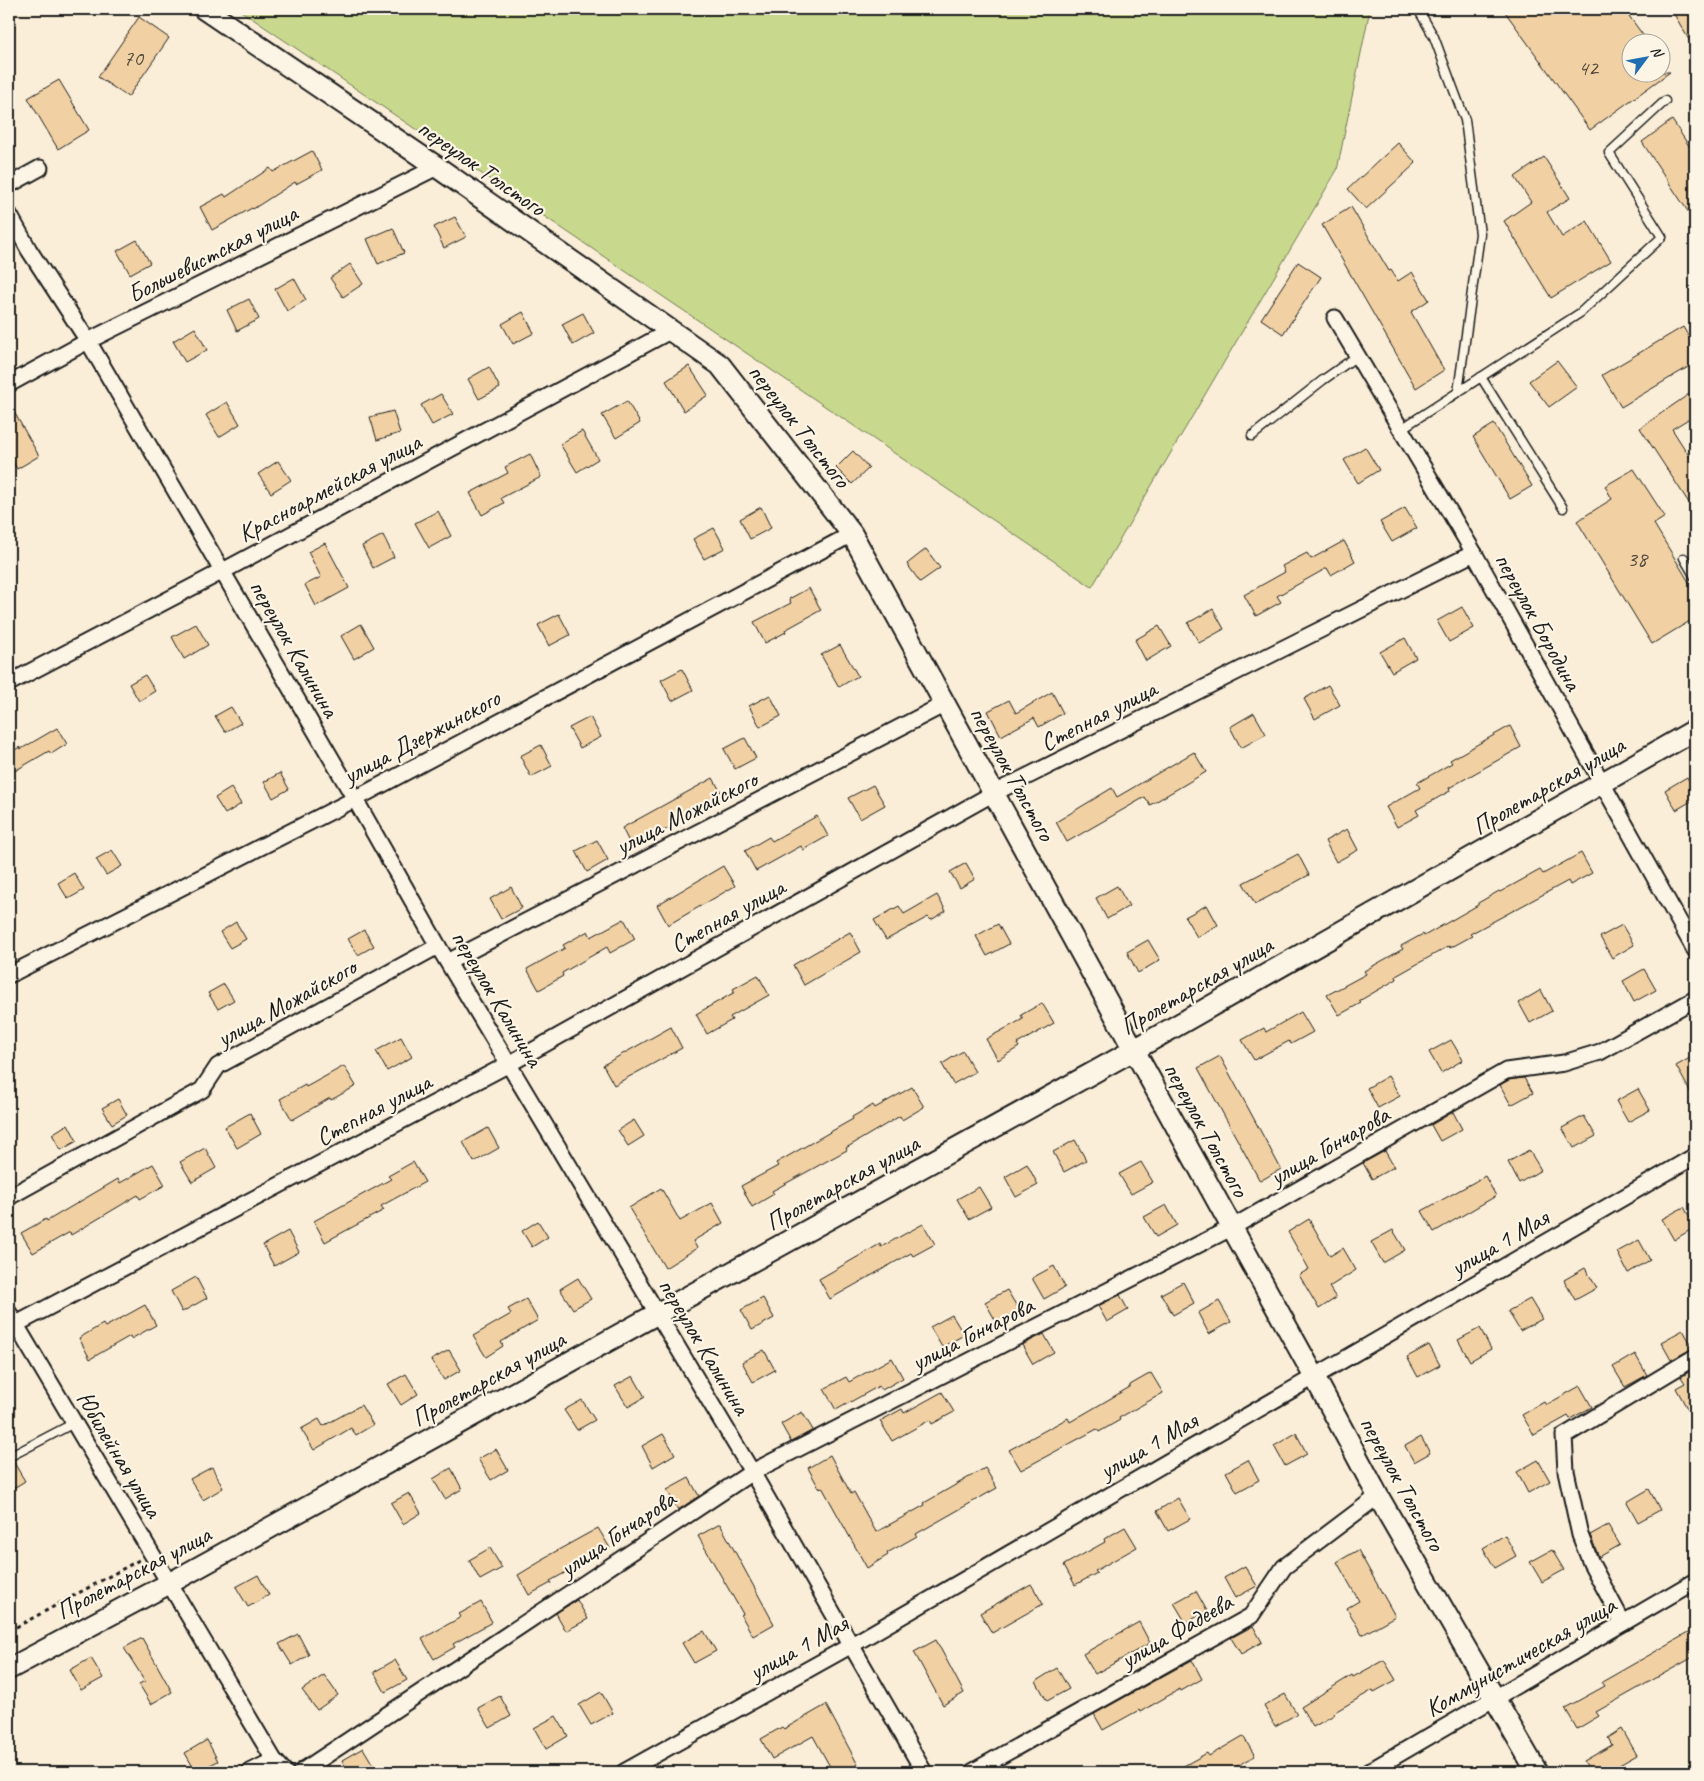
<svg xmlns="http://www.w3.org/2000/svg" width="1704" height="1781" font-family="Caveat,sans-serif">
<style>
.green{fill:#c8d98e;stroke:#727a55}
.building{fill:#f1d1a3;stroke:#1c1c1c}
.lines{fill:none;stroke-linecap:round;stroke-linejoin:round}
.lane-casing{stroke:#1c1c1c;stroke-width:11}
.street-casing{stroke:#1c1c1c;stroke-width:19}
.secondary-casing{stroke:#1c1c1c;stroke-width:24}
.path{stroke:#1c1c1c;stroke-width:3;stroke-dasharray:4 4;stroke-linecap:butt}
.lane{stroke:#fcf5e5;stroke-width:8}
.street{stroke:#fcf5e5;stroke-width:15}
.secondary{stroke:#fcf5e5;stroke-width:20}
.labels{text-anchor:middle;stroke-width:4.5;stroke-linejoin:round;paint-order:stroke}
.number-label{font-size:22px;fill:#51493e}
.street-label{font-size:25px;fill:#1c1c1c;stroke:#fcf5e5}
</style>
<rect width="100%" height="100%" fill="#faeed8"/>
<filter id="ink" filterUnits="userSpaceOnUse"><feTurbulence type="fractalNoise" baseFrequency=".02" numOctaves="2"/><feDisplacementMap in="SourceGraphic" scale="10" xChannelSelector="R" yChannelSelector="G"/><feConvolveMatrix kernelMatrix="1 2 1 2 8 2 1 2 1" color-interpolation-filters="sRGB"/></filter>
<g filter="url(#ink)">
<polygon class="green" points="238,9 1370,9 1337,170 1092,587"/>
<g class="building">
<polygon points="1503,9 1624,9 1648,42 1632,42 1632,72 1670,72 1590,130"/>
<polygon points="1671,9 1695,9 1695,50"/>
<polygon points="139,17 169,38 128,97 98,77"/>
<polygon points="59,80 89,130 58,149 28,98"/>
<polygon points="1672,120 1695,155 1695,222 1642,142"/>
<polygon points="1398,143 1416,163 1366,209 1348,189"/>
<polygon points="312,151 322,170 296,184 295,182 253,209 252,208 212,230 200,207 224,194 226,197 270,168 273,172"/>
<polygon points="1544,157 1570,198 1547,212 1562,237 1587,221 1611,261 1551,298 1504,221 1531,202 1515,177"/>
<polygon points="1351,207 1389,271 1391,270 1398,281 1412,272 1429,300 1411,312 1444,370 1416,388 1322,225"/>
<polygon points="455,217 466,237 444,248 434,227"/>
<polygon points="393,228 404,253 378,264 367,239"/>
<polygon points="137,240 150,263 130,274 117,251"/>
<polygon points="1298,262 1321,277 1283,334 1261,319"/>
<polygon points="350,264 363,284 343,297 330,278"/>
<polygon points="294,278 306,300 287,311 275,289"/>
<polygon points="249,299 259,319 237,331 227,310"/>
<polygon points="523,312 534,333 513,344 502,324"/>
<polygon points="583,313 594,333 573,345 562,324"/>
<polygon points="1683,327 1695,347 1695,363 1621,407 1602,375"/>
<polygon points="195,328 207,350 185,362 173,341"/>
<polygon points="1557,361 1577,387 1549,407 1529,381"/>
<polygon points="689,366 708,395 684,411 666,381"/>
<polygon points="489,367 500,388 479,399 468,379"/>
<polygon points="1695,390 1695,415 1672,429 1695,465 1695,512 1640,428"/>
<polygon points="441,394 453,414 432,425 421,405"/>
<polygon points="627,401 640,423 616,438 602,415"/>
<polygon points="227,402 240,424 219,437 206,415"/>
<polygon points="9,403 39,456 17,469 9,455"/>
<polygon points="393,411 400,433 377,440 370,417"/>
<polygon points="1494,424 1532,486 1510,499 1473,437"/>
<polygon points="582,431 598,459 577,472 560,444"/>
<polygon points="1365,447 1379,470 1358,483 1344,460"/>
<polygon points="853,451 869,468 852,484 836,468"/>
<polygon points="530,454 541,477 501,498 504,503 482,515 470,493 508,473 505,467"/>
<polygon points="278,461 291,480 271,493 258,474"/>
<polygon points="1634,469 1665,517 1654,524 1695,592 1695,618 1652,644 1577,521 1612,499 1605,486"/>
<polygon points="761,507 771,528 750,539 740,519"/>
<polygon points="1405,508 1417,528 1392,542 1380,522"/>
<polygon points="438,511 451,536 429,548 415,523"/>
<polygon points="714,528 725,548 704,559 693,539"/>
<polygon points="383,535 394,557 373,568 362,546"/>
<polygon points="1344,541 1355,561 1331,575 1327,568 1277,596 1281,602 1256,616 1244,595 1285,572 1282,566 1307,553 1311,559"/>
<polygon points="325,543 349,588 316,606 305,585 321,577 308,552"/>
<polygon points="926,549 940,568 920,582 907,564"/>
<polygon points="809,588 821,610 785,630 786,632 765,643 754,622 791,603 789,599"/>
<polygon points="1462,607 1474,628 1449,642 1437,621"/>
<polygon points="1213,609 1224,629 1199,643 1188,623"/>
<polygon points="559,614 570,635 549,646 538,625"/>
<polygon points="196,624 208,645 184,659 172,637"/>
<polygon points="361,624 374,647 354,659 341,636"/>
<polygon points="1159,626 1171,646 1146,661 1135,640"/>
<polygon points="1405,638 1416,658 1392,672 1380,652"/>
<polygon points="840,645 858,676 839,687 821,655"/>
<polygon points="682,669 693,690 672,701 661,680"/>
<polygon points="145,675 155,691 139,701 129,684"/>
<polygon points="1328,685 1340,705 1315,719 1304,699"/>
<polygon points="1052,692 1063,713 1039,727 1034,718 1001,736 988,711 1009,700 1016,713"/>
<polygon points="770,695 781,716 760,727 749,706"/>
<polygon points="231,707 241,723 225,732 215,716"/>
<polygon points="1254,713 1266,734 1241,748 1230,727"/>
<polygon points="590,717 601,737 580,748 569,728"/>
<polygon points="1510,726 1521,747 1449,788 1450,791 1416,810 1419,815 1397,827 1386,807 1420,788 1417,783 1452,763 1450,760"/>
<polygon points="57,728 67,744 51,754 49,751 13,772 9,765 9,753 20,747 21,749"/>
<polygon points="745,738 756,758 735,769 724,749"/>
<polygon points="541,745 552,766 531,777 520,756"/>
<polygon points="1194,752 1206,772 1150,805 1145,797 1067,842 1056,822 1112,788 1117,797"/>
<polygon points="280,773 289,789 273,798 264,782"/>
<polygon points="1687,777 1695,792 1695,799 1676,810 1665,790"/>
<polygon points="713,778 724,798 632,848 622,828"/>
<polygon points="873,785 885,805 860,819 848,798"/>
<polygon points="231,788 241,804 225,814 215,798"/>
<polygon points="817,816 828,836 803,850 801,846 756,871 745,851 769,837 772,841"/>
<polygon points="1347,829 1358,850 1336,862 1325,841"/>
<polygon points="597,840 608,860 587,872 576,851"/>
<polygon points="112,850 122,866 106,875 96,859"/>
<polygon points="1581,853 1592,873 1570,885 1568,881 1470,934 1472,936 1450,948 1449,946 1396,976 1397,979 1359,1001 1361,1003 1339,1015 1327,995 1366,974 1364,971 1403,949 1401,946 1423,934 1424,936 1478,905 1478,903 1499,891 1500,892 1540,870 1543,874"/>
<polygon points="1298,854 1309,875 1255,904 1243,883"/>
<polygon points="966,863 975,879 960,888 950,872"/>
<polygon points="723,866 735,886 668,925 657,905"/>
<polygon points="74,873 84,890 68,899 58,883"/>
<polygon points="1117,886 1129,906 1107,919 1096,898"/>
<polygon points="511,887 522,908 501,919 490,899"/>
<polygon points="937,895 946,911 931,920 928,917 886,940 874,920 899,906 904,914"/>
<polygon points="1207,905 1218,925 1197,937 1185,917"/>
<polygon points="624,919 635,939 610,953 607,947 562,973 563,976 539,990 527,969 565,948 563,945 588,931 591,937"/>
<polygon points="236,922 246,939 230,948 220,932"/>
<polygon points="998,924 1009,944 987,956 976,936"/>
<polygon points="1622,925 1634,945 1612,958 1600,937"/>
<polygon points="364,930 374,946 358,955 348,939"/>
<polygon points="850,932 861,952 804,985 793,965"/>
<polygon points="1148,940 1160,960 1138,973 1127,952"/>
<polygon points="1644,969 1656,990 1634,1002 1623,981"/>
<polygon points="758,975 769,995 730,1017 732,1020 707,1034 696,1014 735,992 733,989"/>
<polygon points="224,984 234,1000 218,1009 208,993"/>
<polygon points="1541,990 1552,1011 1530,1023 1519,1003"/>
<polygon points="1042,1003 1054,1023 1017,1044 1019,1047 998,1060 986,1039 1023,1019 1021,1015"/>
<polygon points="1301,1012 1313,1032 1291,1044 1289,1041 1254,1060 1242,1040 1264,1028 1266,1032"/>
<polygon points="671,1027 682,1048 614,1085 603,1065"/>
<polygon points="401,1037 412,1057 387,1071 376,1051"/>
<polygon points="1451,1040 1463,1060 1441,1073 1429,1052"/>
<polygon points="963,1051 975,1072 953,1084 942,1064"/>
<polygon points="1695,1055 1695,1100 1676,1066"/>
<polygon points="1220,1056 1281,1169 1260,1181 1198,1068"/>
<polygon points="344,1066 356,1086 331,1100 330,1098 292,1120 280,1099 305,1085 306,1087"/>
<polygon points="1388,1076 1400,1096 1378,1108 1367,1088"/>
<polygon points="1524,1078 1533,1093 1511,1105 1500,1085 1509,1080"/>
<polygon points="912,1087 924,1107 902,1120 900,1116 846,1148 847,1150 772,1191 774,1194 752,1207 741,1186 778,1166 776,1163 853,1119 852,1117 873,1105 875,1108"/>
<polygon points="1638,1089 1650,1110 1628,1122 1616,1101"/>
<polygon points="118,1099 127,1115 112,1124 102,1108"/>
<polygon points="1453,1112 1462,1129 1440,1141 1431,1125"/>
<polygon points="250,1113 261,1134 237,1148 225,1127"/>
<polygon points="1584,1116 1596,1136 1574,1148 1562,1128"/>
<polygon points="634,1120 644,1136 628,1146 618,1130"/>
<polygon points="68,1124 77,1141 61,1150 52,1134"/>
<polygon points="488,1128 499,1148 474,1162 463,1142"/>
<polygon points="1075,1140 1086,1160 1064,1172 1053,1152"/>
<polygon points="205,1148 216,1168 192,1182 180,1162"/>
<polygon points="1529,1150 1541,1170 1519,1183 1508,1162"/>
<polygon points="1385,1151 1394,1167 1372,1179 1363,1163"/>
<polygon points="413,1162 425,1182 381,1206 384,1210 325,1242 314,1221 391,1179 388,1176"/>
<polygon points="1141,1162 1153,1182 1131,1194 1119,1174"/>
<polygon points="153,1164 165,1185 140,1199 138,1195 71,1235 70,1232 33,1253 21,1233 46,1219 47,1221 118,1179 120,1183"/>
<polygon points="1027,1164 1038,1185 1016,1197 1005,1177"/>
<polygon points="1485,1176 1496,1196 1434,1232 1422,1211"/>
<polygon points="979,1187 991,1207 969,1219 957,1199"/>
<polygon points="661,1188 680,1221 712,1203 723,1223 693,1241 697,1248 665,1268 629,1208"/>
<polygon points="1166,1205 1177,1225 1156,1237 1144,1217"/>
<polygon points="1684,1207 1695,1227 1674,1240 1662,1219"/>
<polygon points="1309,1219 1330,1256 1343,1248 1356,1270 1329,1287 1336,1298 1319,1309 1299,1275 1309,1269 1288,1232"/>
<polygon points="538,1221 548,1237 532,1247 522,1231"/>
<polygon points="923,1224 935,1244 913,1256 911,1253 830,1299 819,1279 880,1244 881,1247"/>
<polygon points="1393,1230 1405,1250 1383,1263 1371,1242"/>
<polygon points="288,1231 299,1252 274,1266 263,1245"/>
<polygon points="1639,1240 1650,1260 1628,1273 1617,1252"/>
<polygon points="1054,1266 1065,1287 1044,1299 1032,1278"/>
<polygon points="1585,1268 1597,1288 1575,1300 1564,1280"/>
<polygon points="196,1277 207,1298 182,1312 171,1291"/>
<polygon points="578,1278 591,1299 573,1309 560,1289"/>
<polygon points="1183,1282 1194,1303 1173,1315 1161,1294"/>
<polygon points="1007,1290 1019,1310 997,1323 985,1302"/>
<polygon points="1120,1295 1128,1310 1107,1322 1098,1306"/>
<polygon points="763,1298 774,1318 752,1330 741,1310"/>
<polygon points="526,1299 538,1320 501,1342 503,1346 486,1357 473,1336 511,1314 508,1309"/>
<polygon points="1530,1299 1542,1319 1520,1331 1508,1311"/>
<polygon points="1219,1301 1231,1322 1209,1334 1198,1313"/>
<polygon points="145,1305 156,1325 131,1339 130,1336 90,1359 79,1338 103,1324 105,1327"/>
<polygon points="952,1315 964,1335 942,1347 930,1327"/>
<polygon points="1480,1328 1491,1349 1470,1361 1458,1340"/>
<polygon points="1683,1330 1693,1348 1671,1360 1661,1342"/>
<polygon points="1044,1334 1054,1352 1033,1364 1022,1345"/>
<polygon points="1429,1345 1440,1365 1418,1377 1407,1357"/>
<polygon points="449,1350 461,1370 444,1380 431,1360"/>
<polygon points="764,1350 775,1370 753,1382 742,1362"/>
<polygon points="1635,1354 1647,1375 1625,1387 1613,1367"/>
<polygon points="892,1358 903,1378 882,1390 879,1386 836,1410 824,1389 846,1377 849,1382"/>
<polygon points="1695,1368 1695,1423 1676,1388 1685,1383 1681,1377"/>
<polygon points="1151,1373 1163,1393 1119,1418 1120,1420 1099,1432 1097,1429 1021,1470 1009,1450 1068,1418 1070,1422 1130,1387 1130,1385"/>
<polygon points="406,1374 418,1394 401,1405 388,1384"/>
<polygon points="633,1376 645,1397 628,1407 615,1386"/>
<polygon points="1580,1386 1592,1407 1570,1419 1568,1416 1534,1435 1522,1415 1544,1402 1546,1405"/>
<polygon points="942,1392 954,1412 932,1424 930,1420 892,1441 880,1421 902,1409 904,1413"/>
<polygon points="582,1400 595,1420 577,1430 564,1410"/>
<polygon points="361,1405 373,1425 356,1435 351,1428 314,1450 301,1429 319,1419 323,1426"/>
<polygon points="802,1412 813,1430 791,1442 781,1424"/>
<polygon points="1296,1433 1307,1454 1285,1466 1274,1446"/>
<polygon points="663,1434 675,1454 653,1467 642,1446"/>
<polygon points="1421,1437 1430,1453 1414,1462 1405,1446"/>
<polygon points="496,1449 508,1470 491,1480 478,1459"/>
<polygon points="830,1455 851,1494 854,1492 876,1532 925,1505 924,1503 985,1468 997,1488 916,1534 917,1536 887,1553 888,1555 867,1568 822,1487 819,1488 808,1468"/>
<polygon points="1248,1460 1259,1480 1237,1492 1226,1472"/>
<polygon points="1538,1460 1550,1481 1528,1493 1517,1472"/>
<polygon points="13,1461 25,1481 9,1491 9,1463"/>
<polygon points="212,1467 223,1488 203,1500 190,1479"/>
<polygon points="451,1468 462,1489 445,1499 433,1479"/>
<polygon points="689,1478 699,1496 678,1510 667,1490"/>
<polygon points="1649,1489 1660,1510 1638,1522 1627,1502"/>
<polygon points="409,1493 421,1513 403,1524 391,1503"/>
<polygon points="1178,1498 1190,1519 1168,1531 1157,1511"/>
<polygon points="720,1524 774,1624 753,1636 741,1615 743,1614 698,1536"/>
<polygon points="1608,1525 1620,1545 1599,1557 1590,1535"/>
<polygon points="1125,1527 1137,1547 1095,1571 1097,1573 1075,1585 1064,1565 1105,1542 1104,1539"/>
<polygon points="598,1528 610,1548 550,1581 551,1583 529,1595 518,1575 543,1560 542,1559"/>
<polygon points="1505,1535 1516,1556 1495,1568 1483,1548"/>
<polygon points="490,1548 502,1568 480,1580 469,1560"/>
<polygon points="1358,1550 1395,1616 1362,1635 1347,1608 1359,1601 1337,1562"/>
<polygon points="1552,1550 1564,1570 1542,1582 1530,1562"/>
<polygon points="1245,1566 1257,1586 1235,1598 1224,1578"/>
<polygon points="258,1575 269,1595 248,1607 236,1587"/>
<polygon points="1031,1584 1043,1604 992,1633 980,1613"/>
<polygon points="1196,1591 1207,1611 1186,1623 1174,1603"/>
<polygon points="577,1600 588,1619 566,1631 556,1613"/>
<polygon points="481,1602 492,1622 453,1644 455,1647 434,1659 422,1639 461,1617 459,1614"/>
<polygon points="1139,1622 1150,1643 1095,1674 1083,1654"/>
<polygon points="1253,1626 1262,1642 1241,1654 1231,1638"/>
<polygon points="1695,1629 1695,1656 1596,1712 1599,1716 1577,1729 1565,1708 1605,1686 1602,1682"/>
<polygon points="704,1631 716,1651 694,1663 682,1643"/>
<polygon points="298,1634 309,1655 292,1665 279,1644"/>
<polygon points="142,1638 172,1692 151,1704 139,1684 145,1681 124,1648"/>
<polygon points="936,1640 964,1693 943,1705 914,1652"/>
<polygon points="91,1658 103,1678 81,1690 70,1670"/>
<polygon points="395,1660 407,1680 385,1692 374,1672"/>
<polygon points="1192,1660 1202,1679 1181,1691 1180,1689 1140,1712 1139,1710 1103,1730 1094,1714"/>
<polygon points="1384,1660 1396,1680 1374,1692 1373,1690 1333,1713 1334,1715 1313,1727 1301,1707 1352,1675 1353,1677"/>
<polygon points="1057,1668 1069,1689 1047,1701 1036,1681"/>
<polygon points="324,1675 338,1695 317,1710 302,1690"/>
<polygon points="601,1692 613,1713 591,1725 579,1705"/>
<polygon points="1285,1694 1297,1714 1275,1726 1264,1706"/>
<polygon points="500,1696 511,1716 490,1728 478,1708"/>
<polygon points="826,1705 858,1765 844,1772 833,1772 813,1736 772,1759 761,1739 782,1727 784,1729"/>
<polygon points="556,1716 568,1736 546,1749 534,1728"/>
<polygon points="1622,1729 1637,1755 1607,1772 1591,1772 1584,1761 1612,1745 1608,1738"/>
<polygon points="1243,1736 1255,1756 1227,1772 1173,1772 1207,1753 1209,1756"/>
<polygon points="207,1740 218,1761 196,1772 185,1753"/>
<polygon points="363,1748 375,1768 368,1772 348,1772 342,1760"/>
</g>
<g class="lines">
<defs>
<g id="lane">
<polyline points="1418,9 1434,37 1465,120 1480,234 1458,392"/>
<polyline points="1481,377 1563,508"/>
<polyline points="1401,429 1580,313 1662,237 1609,153 1665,101"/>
<polyline points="1252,436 1323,380 1357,356"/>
<polyline points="1684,558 1695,577"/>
<polyline points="9,1457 74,1423"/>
</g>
<g id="street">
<polyline points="9,185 40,168"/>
<polyline points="9,214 29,250 88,341 355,799 438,946 752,1472 924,1772"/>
<polyline points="1335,318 1474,553 1695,950"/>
<polyline points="9,384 88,341 437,167"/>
<polyline points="9,683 223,571 670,331"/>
<polyline points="448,962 945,704"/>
<polyline points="9,975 355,799 852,534"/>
<polyline points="9,1197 202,1090 218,1066 438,946"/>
<polyline points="9,1313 274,1760 285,1772"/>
<polyline points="9,1328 509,1064 994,793 1474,553"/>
<polyline points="1623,1623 1591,1563 1580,1535 1566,1471 1564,1436 1695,1357"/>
<polyline points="250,1772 274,1760"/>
<polyline points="301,1772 752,1472 1231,1228 1506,1071 1564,1063 1600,1052 1695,999"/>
<polyline points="624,1772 850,1646 1695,1156"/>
<polyline points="972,1772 1251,1616 1284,1567 1378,1496"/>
<polyline points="1368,1772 1695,1581"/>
</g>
<g id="secondary">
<polyline points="204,9 437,167 720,365 852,534 1134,1050 1314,1376 1378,1496 1537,1772"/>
<polyline points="9,1669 170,1583 1134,1050 1695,730"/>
</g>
</defs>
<use href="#lane" class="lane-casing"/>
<use href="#street" class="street-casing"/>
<use href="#secondary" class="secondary-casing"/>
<polyline class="path" points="9,1631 139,1560"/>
<use href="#lane" class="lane"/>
<use href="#street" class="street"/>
<use href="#secondary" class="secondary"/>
</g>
</g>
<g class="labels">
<g class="number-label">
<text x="133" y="65">70</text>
<text x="1588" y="75">42</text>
<text x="1637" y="566">38</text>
</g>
<g class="street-label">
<text transform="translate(482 167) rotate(35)" y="9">переулок Толстого</text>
<text transform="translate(212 253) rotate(-27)" y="9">Большевистская улица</text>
<text transform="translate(800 425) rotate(52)" y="9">переулок Толстого</text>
<text transform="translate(329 487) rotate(-28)" y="9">Красноармейская улица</text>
<text transform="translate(1539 621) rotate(61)" y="9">переулок Бородина</text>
<text transform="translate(295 648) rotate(60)" y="9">переулок Калинина</text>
<text transform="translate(1098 715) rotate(-27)" y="9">Степная улица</text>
<text transform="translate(421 736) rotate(-28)" y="9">улица Дзержинского</text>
<text transform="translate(1013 773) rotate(61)" y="9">переулок Толстого</text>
<text transform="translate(1548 785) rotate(-30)" y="9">Пролетарская улица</text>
<text transform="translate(686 812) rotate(-27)" y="9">улица Можайского</text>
<text transform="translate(727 915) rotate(-29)" y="9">Степная улица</text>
<text transform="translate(1196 985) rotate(-30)" y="9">Пролетарская улица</text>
<text transform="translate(498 998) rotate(59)" y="9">переулок Калинина</text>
<text transform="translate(286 1002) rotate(-29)" y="9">улица Можайского</text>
<text transform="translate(373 1109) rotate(-28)" y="9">Степная улица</text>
<text transform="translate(1207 1129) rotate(61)" y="9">переулок Толстого</text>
<text transform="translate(1329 1145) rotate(-30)" y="9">улица Гончарова</text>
<text transform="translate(842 1182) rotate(-29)" y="9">Пролетарская улица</text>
<text transform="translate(1499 1242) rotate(-30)" y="9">улица 1 Мая</text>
<text transform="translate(972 1333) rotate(-27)" y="9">улица Гончарова</text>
<text transform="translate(705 1346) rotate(59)" y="9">переулок Калинина</text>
<text transform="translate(488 1378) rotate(-29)" y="9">Пролетарская улица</text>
<text transform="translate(1148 1445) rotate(-30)" y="9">улица 1 Мая</text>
<text transform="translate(120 1454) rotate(59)" y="9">Юбилейная улица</text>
<text transform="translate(1403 1483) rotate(61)" y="9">переулок Толстого</text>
<text transform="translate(617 1533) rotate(-34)" y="9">улица Гончарова</text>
<text transform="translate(133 1572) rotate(-28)" y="9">Пролетарская улица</text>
<text transform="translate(1176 1630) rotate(-30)" y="9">улица Фадеева</text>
<text transform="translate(798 1647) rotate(-29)" y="9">улица 1 Мая</text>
<text transform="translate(1520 1656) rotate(-30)" y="9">Коммунистическая улица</text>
</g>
</g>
<rect width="1704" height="1781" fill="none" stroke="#fcf5e5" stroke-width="30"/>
<rect x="15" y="15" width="1674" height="1751" fill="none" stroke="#1c1c1c" stroke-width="2" filter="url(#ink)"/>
<g transform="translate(1646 58) rotate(58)"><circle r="24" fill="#fcf5e5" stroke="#a29e95"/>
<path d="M0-4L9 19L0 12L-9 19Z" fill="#1f6fb2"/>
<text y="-8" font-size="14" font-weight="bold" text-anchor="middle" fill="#1c1c1c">N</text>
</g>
</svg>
